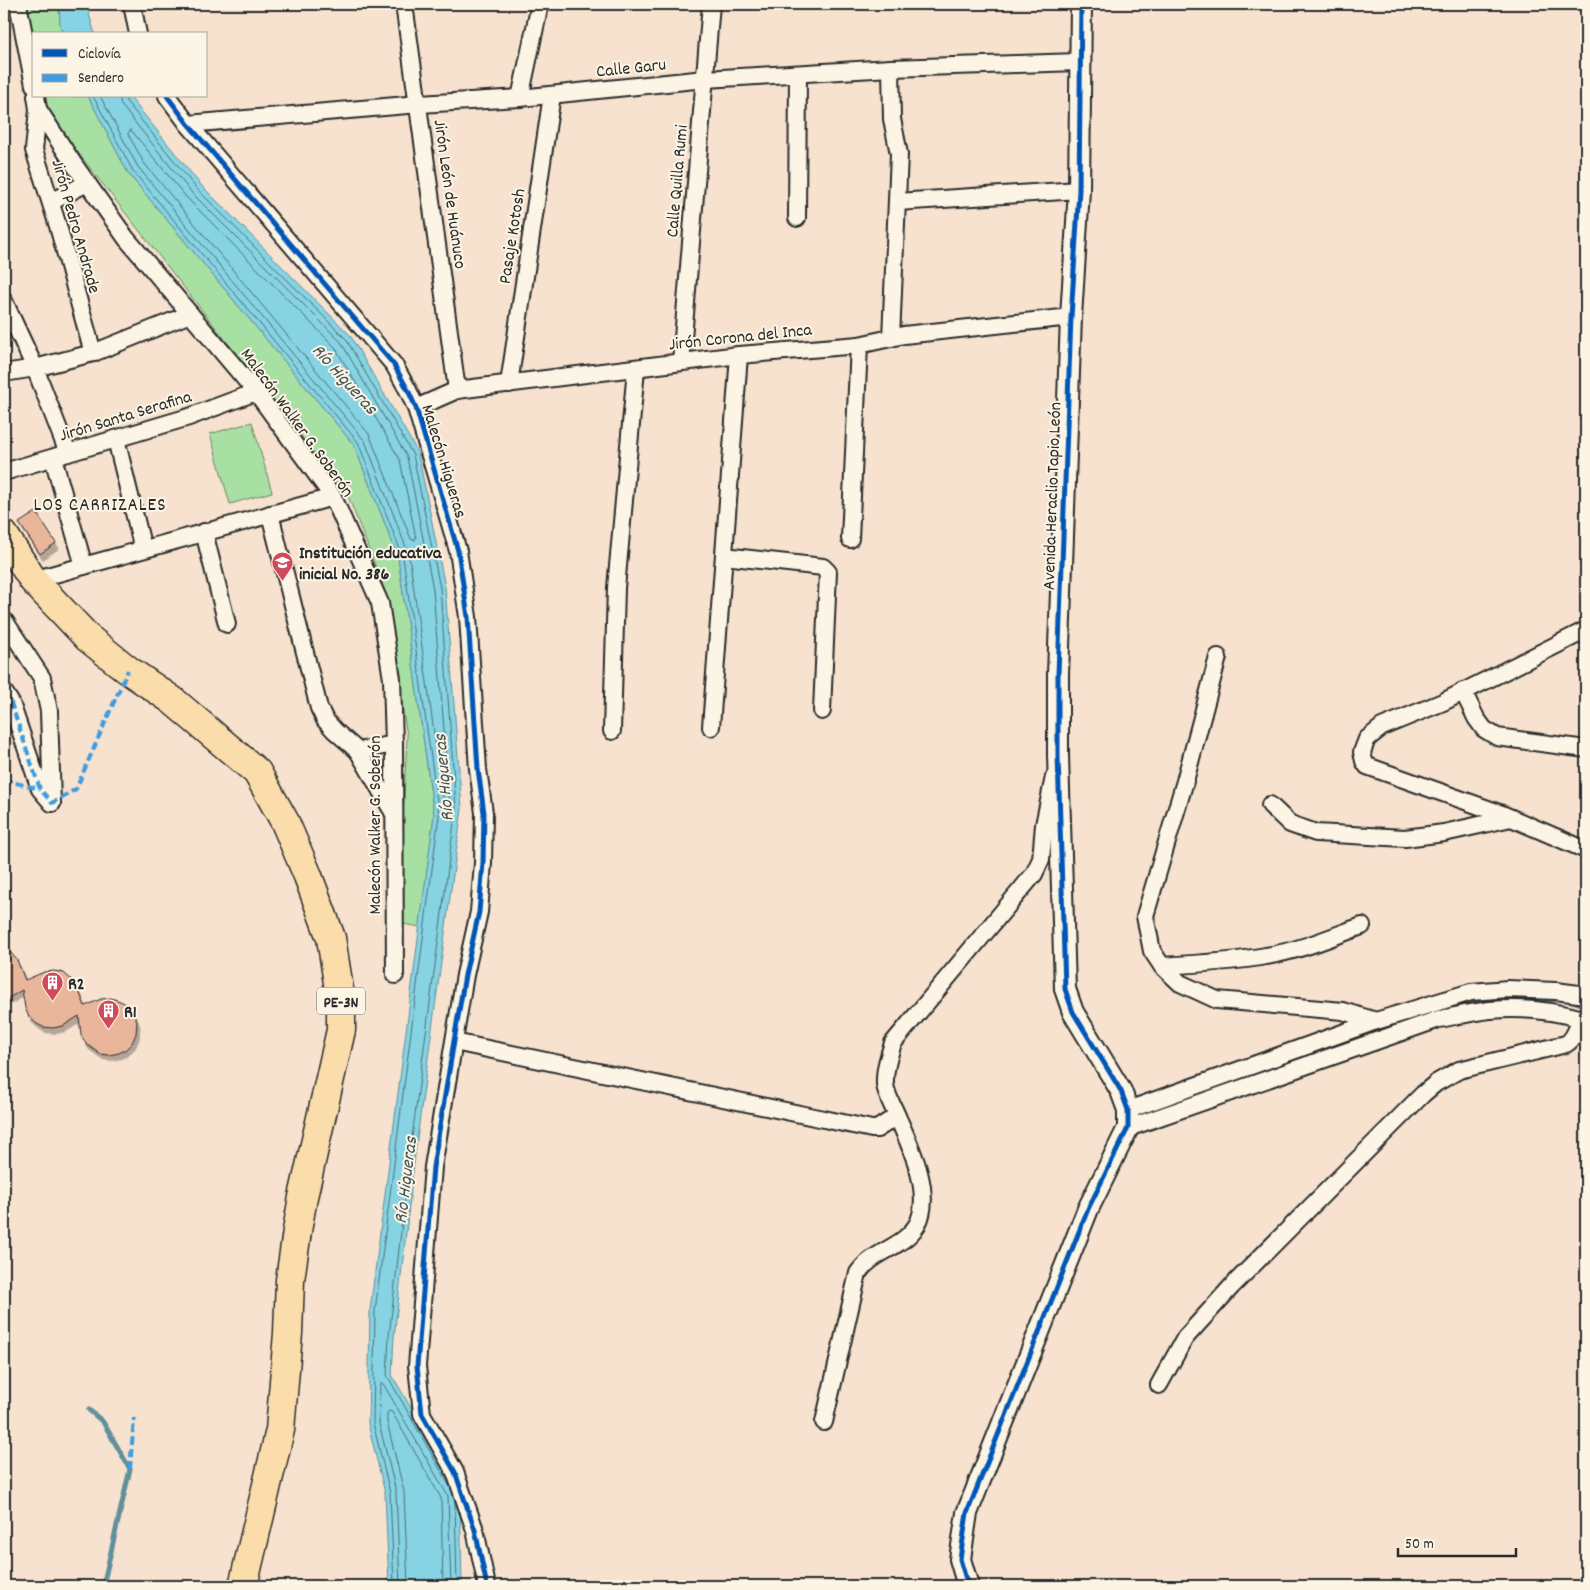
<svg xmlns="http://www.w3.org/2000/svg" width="1590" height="1590" font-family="Dekko,sans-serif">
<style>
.green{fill:#a8dfa2;stroke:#6a8566}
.water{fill:#85d3e3;stroke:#619099}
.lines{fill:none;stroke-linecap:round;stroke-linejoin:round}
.shore{stroke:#4f6e75;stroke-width:1}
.stream{stroke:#619099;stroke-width:5}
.building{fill:#e9b59b;stroke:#2b2b2b;filter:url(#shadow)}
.minor-casing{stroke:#2b2b2b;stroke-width:20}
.tertiary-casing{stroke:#2b2b2b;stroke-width:24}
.trunk-casing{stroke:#2b2b2b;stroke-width:31}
.minor{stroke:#fcf5e5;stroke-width:16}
.tertiary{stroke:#fcf5e5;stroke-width:20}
.trunk{stroke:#fbddab;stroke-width:28}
.quiet{stroke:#3d9ce1;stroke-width:4;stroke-dasharray:8 4;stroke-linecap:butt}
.cycleway-casing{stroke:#fcf5e5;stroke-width:8}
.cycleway{stroke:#0057b8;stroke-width:5}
.labels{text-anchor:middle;stroke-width:4;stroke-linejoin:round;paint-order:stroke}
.shield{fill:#fcf5e5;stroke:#6a6863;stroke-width:1}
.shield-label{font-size:16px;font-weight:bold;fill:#2b2b2b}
.street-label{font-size:18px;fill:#2b2b2b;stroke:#fcf5e5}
.poi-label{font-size:18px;font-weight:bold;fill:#2b2b2b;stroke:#fcf5e5;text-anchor:start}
.water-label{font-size:19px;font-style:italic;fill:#425559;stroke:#fcf5e5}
.neighbourhood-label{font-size:19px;letter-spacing:1px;fill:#2b2b2b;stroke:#fcf5e5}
</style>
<defs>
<filter id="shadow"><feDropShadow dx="3" dy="5.5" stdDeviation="0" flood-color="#0004"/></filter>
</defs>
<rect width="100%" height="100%" fill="#f6e2cf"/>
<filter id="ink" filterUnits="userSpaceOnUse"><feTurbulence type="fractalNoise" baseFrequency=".02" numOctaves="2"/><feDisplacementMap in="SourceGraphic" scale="10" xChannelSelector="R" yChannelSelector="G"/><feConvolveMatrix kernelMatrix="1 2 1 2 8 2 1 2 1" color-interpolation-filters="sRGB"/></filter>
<g filter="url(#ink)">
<g class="green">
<polygon points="44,4 59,4 60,25 63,34 34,34 34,56 23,6"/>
<polygon points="42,96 88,96 128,173 354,445 398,557 434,815 420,927 398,923 407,736 384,588 348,496 46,112"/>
<polygon points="252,422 272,492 230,504 210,434"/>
</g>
<g class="water">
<polygon points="59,4 86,4 95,34 63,34 60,25"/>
<polygon points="88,96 129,96 200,184 350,335 418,453 445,587 462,809 416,1146 394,1337 392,1375 460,1493 462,1586 389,1586 385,1493 368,1424 370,1310 434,815 398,557 354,445 128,173"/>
</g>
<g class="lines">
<g class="shore">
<polyline points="93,96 133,171 358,442 403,557 439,815 375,1311 373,1423 390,1493 394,1586"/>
<polyline points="100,96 138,167 365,441 409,555 445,810 449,812 450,808 433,589 407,457 341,342 191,192 121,105 119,96"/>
<polyline points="125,96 126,101 196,188 346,339 413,455 440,588 456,808 411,1145 389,1336 387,1375 450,1487"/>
<polygon points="131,130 186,197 335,347 400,460 416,538 415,540 411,539 369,434 144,163 128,134"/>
<polyline points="455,1500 457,1586"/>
<polyline points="400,1586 396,1492 379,1423 380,1386 382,1383 384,1385 448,1496 451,1586"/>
<polyline points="408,1586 404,1492 387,1422 387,1413 389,1411 392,1412 441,1498 443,1586"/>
</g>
<g class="stream">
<polyline points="1570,1000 1586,1006"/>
<polyline points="1511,1001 1562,999"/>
<polyline points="1456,1004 1490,1002"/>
<polyline points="89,1410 103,1422 130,1469 103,1586"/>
</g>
</g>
<g class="building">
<polygon points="36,512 56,543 40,554 19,523"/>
<polygon points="4,945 17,960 25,980 44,972 54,971 64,973 76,984 85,1006 101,999 111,998 120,1001 126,1004 133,1012 137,1021 136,1034 132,1043 125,1050 119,1053 109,1055 100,1054 86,1044 81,1035 79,1016 63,1026 53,1028 43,1027 37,1024 29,1017 25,1008 22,990 4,1001"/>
</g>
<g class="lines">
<defs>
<g id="minor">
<polyline points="18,4 34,85"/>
<polyline points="132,4 138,34"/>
<polyline points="404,4 457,390"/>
<polyline points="891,68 892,119 899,154 891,338"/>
<polyline points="36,96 38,109 73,163 126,238 256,392 333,497 380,603 392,679 394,744 395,975"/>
<polyline points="167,96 188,124 394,365 408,390 416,408 458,551 468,617 478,769 484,813 483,863 479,912 465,975 433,1167 417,1366 422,1414 455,1472 475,1530 487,1586"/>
<polyline points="520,98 540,4"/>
<polyline points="38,109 34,150 58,226 93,353"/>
<polyline points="188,124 419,104 520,98 705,79 891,68 1079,62"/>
<polyline points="51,202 87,183"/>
<polyline points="897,202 1079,190"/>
<polyline points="797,218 798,74"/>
<polyline points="4,301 35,368 68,453"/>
<polyline points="681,362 711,4"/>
<polyline points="4,373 35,368 93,353 190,314"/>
<polyline points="509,384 552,95"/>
<polyline points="416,408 457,390 739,355 859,345 904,335 1071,317"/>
<polyline points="116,439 143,549"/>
<polyline points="53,458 84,566"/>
<polyline points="4,472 189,417 256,392"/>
<polyline points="270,514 319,708 325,720 335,731 358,751 393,812"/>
<polyline points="204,532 227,624"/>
<polyline points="850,539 859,345"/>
<polyline points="724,556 823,567 828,572 822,711"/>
<polyline points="33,580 333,497"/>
<polyline points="4,620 42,678 49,711 52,803"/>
<polyline points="1586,630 1443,702 1382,727 1367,739 1362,752 1364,761 1367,766 1502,814 1586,850"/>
<polyline points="1218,657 1185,781 1145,916 1152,951 1162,966 1180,983 1217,1000 1343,1011 1376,1021"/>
<polyline points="1463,691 1476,718 1484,729 1497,737 1586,749"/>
<polyline points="4,692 11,703 40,789 52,803"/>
<polyline points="711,727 739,355"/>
<polyline points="612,731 616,588 636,369"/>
<polyline points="358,751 394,744"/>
<polyline points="1270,805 1290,824 1316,833 1405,838 1444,833 1511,818"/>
<path d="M 1162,966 C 1197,964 1232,962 1266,956 C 1299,951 1331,937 1362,926"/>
<polyline points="454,1042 872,1129 877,1129 897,1116"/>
<polyline points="1128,1110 1376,1021 1471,992 1508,989 1556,991 1586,995"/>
<path d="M 1128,1128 L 1439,1019 C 1456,1016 1473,1012 1490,1010 C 1521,1007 1556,1011 1586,1020"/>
<path d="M 1159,1385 L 1185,1338 L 1232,1286 L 1423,1094 L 1436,1083 L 1459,1070 L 1566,1044 C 1575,1039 1577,1028 1581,1019"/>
<path d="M 824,1422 L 858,1273 C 873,1251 903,1248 917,1225 C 934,1194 910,1145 897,1116 C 893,1106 886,1095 885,1084 C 884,1070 889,1056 893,1043 L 1034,874 L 1041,859 L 1044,825 L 1054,777"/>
</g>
<polyline id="tertiary" points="968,1586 960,1559 967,1513 1088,1209 1128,1128 1128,1110 1121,1091 1073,1012 1065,989 1058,755 1058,674 1071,317 1079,190 1081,4"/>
<polyline id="trunk" points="4,535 33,580 88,638 128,670 172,700 257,772 285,822 308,876 331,938 341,1002 341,1030 303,1197 297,1231 290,1280 288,1333 280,1430 243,1586"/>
</defs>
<use href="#minor" class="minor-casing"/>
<use href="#tertiary" class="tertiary-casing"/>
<use href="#trunk" class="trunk-casing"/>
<use href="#minor" class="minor"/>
<use href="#tertiary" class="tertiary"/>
<use href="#trunk" class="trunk"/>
<g class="quiet">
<polyline points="4,692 11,703 40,789 52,803 76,789 128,670"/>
<polyline points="4,780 40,789"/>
<polyline points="130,1469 134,1418"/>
</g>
<defs>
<g id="cycleway">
<polyline points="167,96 188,124 394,365 408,390 416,408 458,551 468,617 478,769 484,813 483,863 479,912 465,975 433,1167 417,1366 422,1414 455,1472 475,1530 487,1586"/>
<polyline points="968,1586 960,1559 967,1513 1088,1209 1128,1128 1128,1110 1121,1091 1073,1012 1065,989 1058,755 1058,674 1071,317 1079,190 1081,4"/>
</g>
</defs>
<use href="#cycleway" class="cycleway-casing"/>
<use href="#cycleway" class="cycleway"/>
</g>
</g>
<defs>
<symbol id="school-pin" viewBox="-11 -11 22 30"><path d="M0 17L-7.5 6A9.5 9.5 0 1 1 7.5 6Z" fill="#d1495b" stroke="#fcf5e5"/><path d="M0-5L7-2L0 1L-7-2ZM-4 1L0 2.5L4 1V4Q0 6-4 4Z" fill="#fff"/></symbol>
<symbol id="building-pin" viewBox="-11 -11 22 30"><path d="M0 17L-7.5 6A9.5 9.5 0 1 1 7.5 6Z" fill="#d1495b" stroke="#fcf5e5"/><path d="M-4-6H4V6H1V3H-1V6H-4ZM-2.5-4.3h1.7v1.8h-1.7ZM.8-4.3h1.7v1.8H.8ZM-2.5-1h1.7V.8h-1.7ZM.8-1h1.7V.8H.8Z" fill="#fff"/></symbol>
</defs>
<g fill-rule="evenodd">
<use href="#school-pin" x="270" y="550" width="25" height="34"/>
<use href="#building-pin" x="40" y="970" width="25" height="34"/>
<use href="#building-pin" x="96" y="998" width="25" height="34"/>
</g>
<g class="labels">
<rect class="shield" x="317" y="987.5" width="48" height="27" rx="4"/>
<g class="shield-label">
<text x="341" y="1007">PE-3N</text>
</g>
<g class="street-label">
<text transform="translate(631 67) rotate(-6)" y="6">Calle Garu</text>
<text transform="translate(676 181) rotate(-85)" y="6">Calle Quilla Rumi</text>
<text transform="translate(451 194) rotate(82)" y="6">Jirón León de Huánuco</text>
<text transform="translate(77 226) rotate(74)" y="6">Jirón Pedro Andrade</text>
<text transform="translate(511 236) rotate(-81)" y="6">Pasaje Kotosh</text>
<text transform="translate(740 336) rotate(-6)" y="6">Jirón Corona del Inca</text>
<text transform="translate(125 415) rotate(-17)" y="6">Jirón Santa Serafina</text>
<text transform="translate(298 422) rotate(54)" y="6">Malecón Walker G. Soberón</text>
<text transform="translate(445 461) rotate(73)" y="6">Malecón Higueras</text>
<text transform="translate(1051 496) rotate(-88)" y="6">Avenida Heraclio Tapio León</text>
<text transform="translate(374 825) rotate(-90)" y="6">Malecón Walker G. Soberón</text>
</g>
<g class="poi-label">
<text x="299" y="558">Institución educativa<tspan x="299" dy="21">inicial No. 386</tspan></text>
<text x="68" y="989">R2</text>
<text x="124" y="1017">R1</text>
</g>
<g class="water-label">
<text transform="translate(346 378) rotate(48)" y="7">Río Higueras</text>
<text transform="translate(442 778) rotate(-95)" y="7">Río Higueras</text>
<text transform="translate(404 1180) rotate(-83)" y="7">Río Higueras</text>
</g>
<g class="neighbourhood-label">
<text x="100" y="510">LOS CARRIZALES</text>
</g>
</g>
<rect width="1590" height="1590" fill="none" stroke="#fcf5e5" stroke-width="20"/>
<rect x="10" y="10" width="1570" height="1570" fill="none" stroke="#2b2b2b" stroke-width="2" filter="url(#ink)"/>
<rect x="32" y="32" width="175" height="65" fill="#fcf5e5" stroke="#a8a49b"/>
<rect x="42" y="49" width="25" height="8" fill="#0057b8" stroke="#a8a49b"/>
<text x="78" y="58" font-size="15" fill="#2b2b2b">Ciclovía</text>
<rect x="42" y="74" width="25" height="8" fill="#3d9ce1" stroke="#a8a49b"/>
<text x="78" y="82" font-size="15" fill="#2b2b2b">Sendero</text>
<path d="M1398 1548v8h118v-8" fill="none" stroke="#2b2b2b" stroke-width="2.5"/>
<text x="1405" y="1548" font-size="15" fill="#2b2b2b" stroke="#fcf5e5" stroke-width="4" paint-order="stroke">50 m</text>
</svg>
